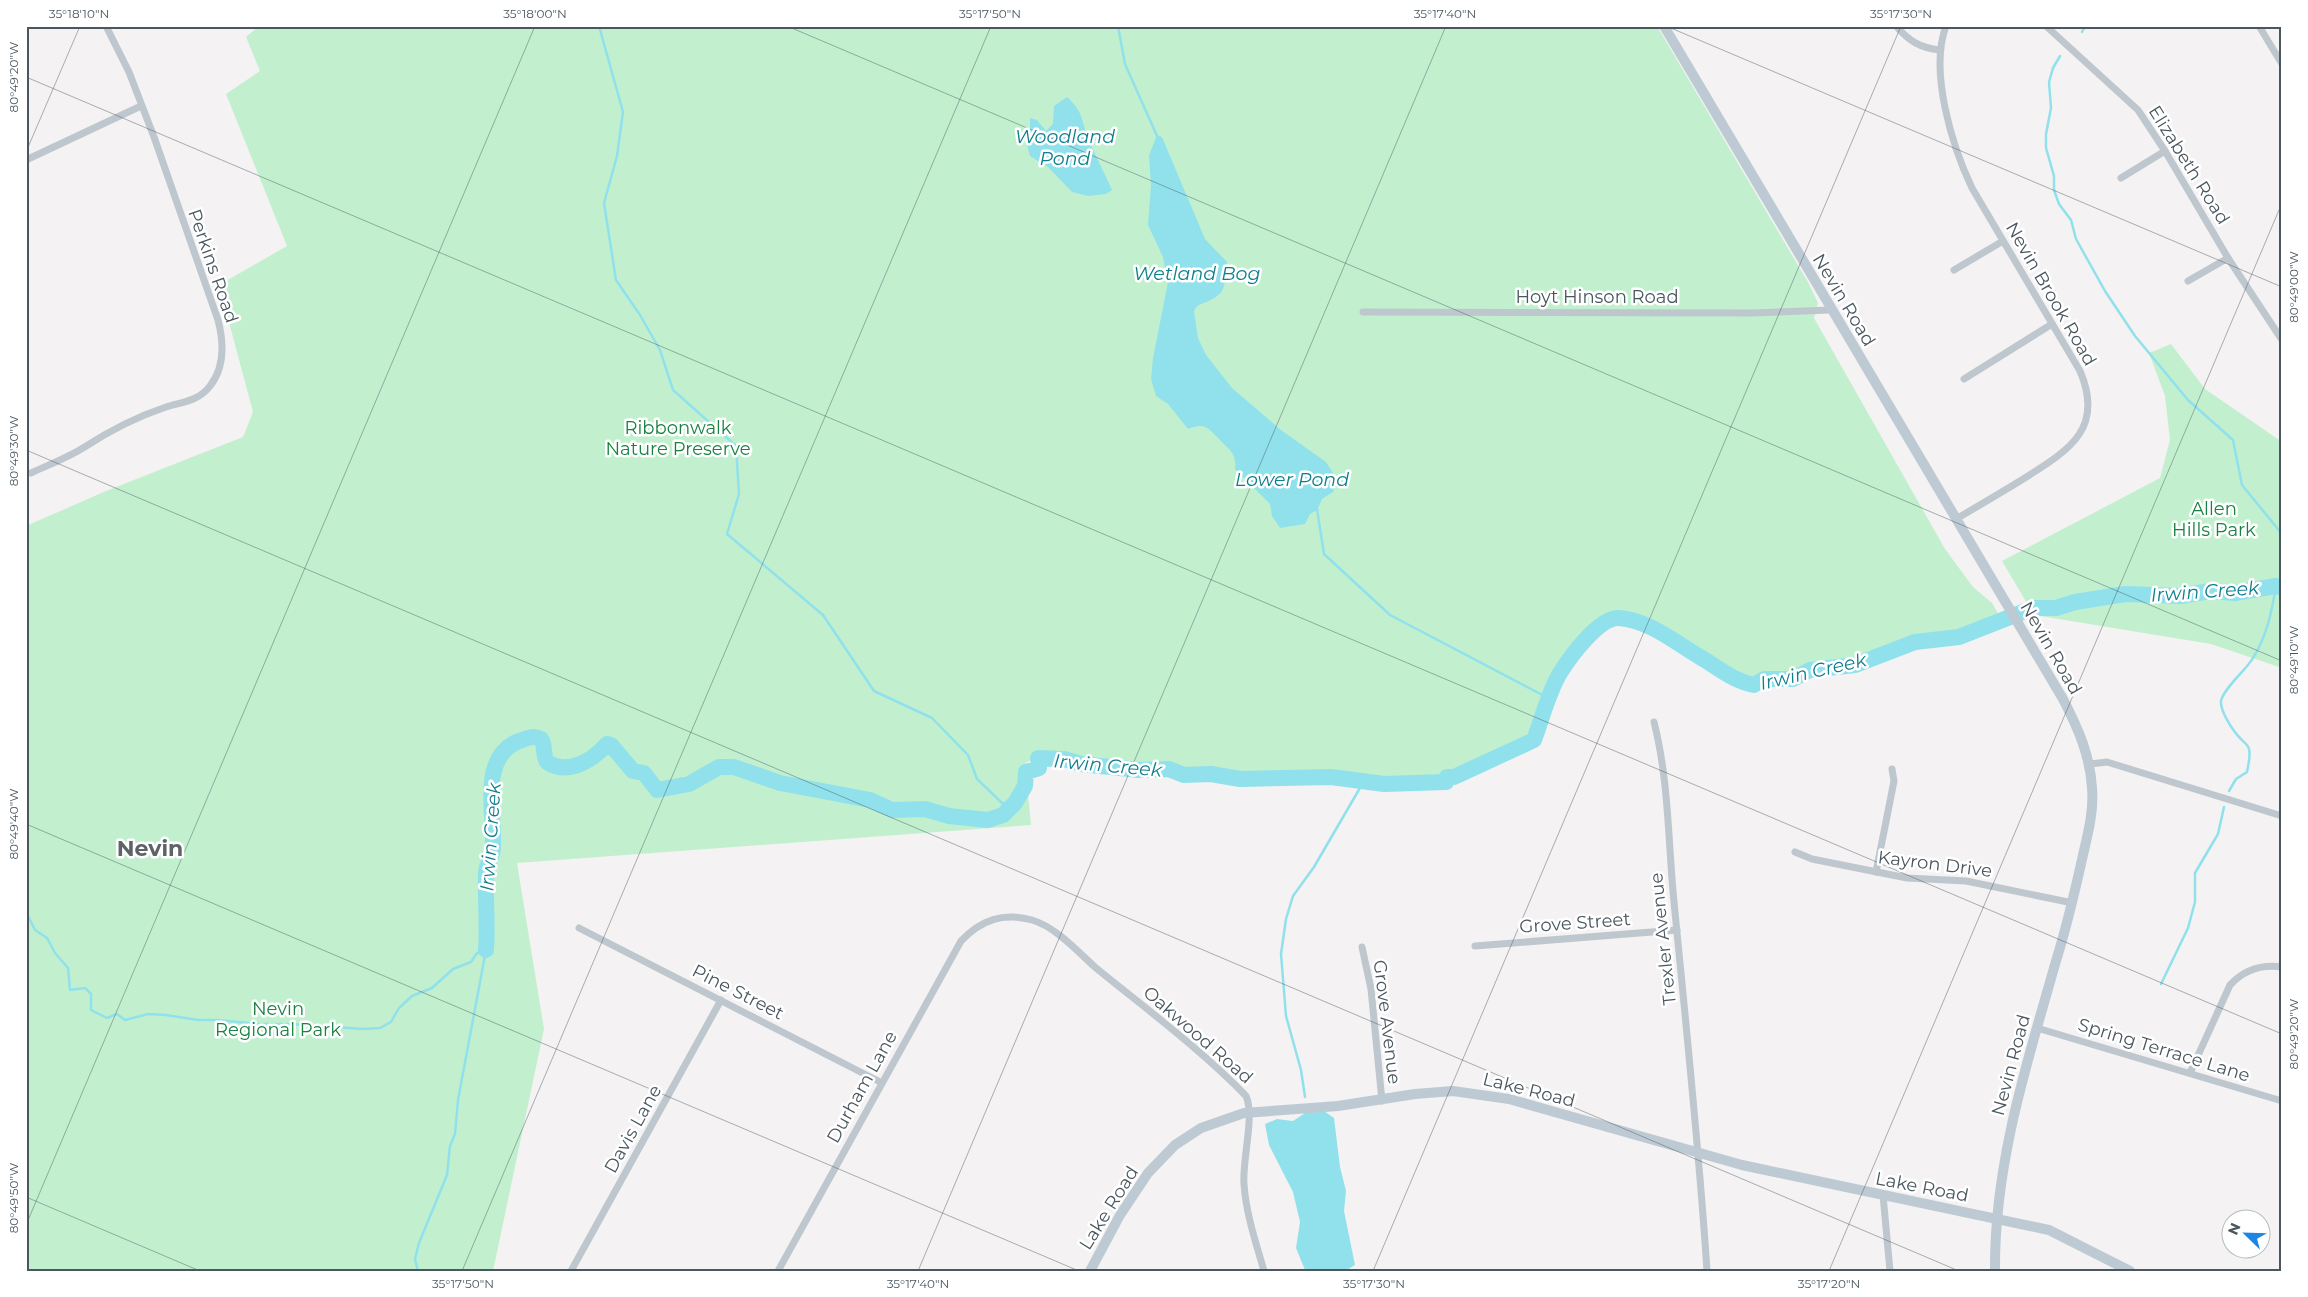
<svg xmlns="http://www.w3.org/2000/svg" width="2308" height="1297" font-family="Montserrat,sans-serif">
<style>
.green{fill:#c2f0cf}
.water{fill:#90e1ec}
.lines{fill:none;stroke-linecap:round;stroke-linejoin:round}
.stream{stroke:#90e1ec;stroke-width:2.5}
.river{stroke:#90e1ec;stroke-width:16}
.street{stroke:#bec7ce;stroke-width:7}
.secondary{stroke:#becad3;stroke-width:10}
.ticks{fill:none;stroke:#4a575f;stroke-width:1;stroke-opacity:0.45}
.labels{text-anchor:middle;stroke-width:5;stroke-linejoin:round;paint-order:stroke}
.street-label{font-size:18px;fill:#4a575f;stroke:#fff}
.park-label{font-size:18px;fill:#198243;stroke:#fff}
.water-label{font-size:19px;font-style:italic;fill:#0f7f8e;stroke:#fff}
.district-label{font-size:22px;font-weight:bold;fill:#5e6367;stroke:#fff}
.neatline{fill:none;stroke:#4a575f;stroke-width:2}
.ticks-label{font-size:12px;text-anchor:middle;fill:#4a575f}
</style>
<rect width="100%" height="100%" fill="#f4f2f2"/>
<g class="green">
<path d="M 259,26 L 1657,26 L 1809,284 L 1818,303 L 1814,318 L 1945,549 L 1973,587 L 1992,603 L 2002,620 L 1959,637 L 1915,642 L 1855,665 L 1810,670 L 1793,679 L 1764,679 L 1754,685 C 1733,681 1719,668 1700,657 C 1675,643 1650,620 1619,618 C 1599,617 1570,657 1560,673 C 1548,693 1542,719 1534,740 L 1454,777 L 1447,777 L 1446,782 L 1384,784 L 1331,777 L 1240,779 L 1211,774 L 1184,775 L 1169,769 L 1139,770 L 1081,764 L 1064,759 L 1038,758 L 1025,763 L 1031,825 L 517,863 L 544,1029 L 493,1271 L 26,1271 L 26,526 L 106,491 L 243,437 L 253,412 L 219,285 L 287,246 L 226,94 L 260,71 L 246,37 Z"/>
<polygon points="2171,344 2205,389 2282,442 2282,668 2211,644 2034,615 2002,561 2160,478 2170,440 2165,396 2149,353"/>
</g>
<g class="water">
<path d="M 1067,97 C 1082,110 1081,118 1087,135 C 1094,153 1104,172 1112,190 L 1106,194 L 1088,196 L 1072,192 L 1048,167 L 1030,156 L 1026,141 L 1030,136 L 1030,118 L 1037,120 L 1046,131 L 1053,124 L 1054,106 Z"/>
<path d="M 1157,135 L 1162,137 L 1205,239 L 1227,262 C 1224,293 1226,294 1197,306 L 1194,311 L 1198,338 L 1206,355 L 1232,388 L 1281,430 L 1326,462 L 1333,473 L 1335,486 L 1333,492 L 1322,499 L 1317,510 L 1310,514 L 1305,524 L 1280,528 L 1272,516 L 1270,504 L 1235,469 C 1237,453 1229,450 1219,439 C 1208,428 1205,422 1188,429 L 1168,404 L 1156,396 L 1151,379 L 1153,358 L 1168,282 L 1163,257 L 1148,225 L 1151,185 L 1149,155 Z"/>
<polygon points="1308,1111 1324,1111 1334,1118 1340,1167 1346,1191 1344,1211 1355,1265 1345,1271 1305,1270 1296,1248 1300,1222 1293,1192 1269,1145 1265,1124 1277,1119 1293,1121"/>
</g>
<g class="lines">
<g class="stream">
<polyline points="599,26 623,112 617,156 604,203 616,280 640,315 660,350 673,390 736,446 739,494 727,534 823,615 874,691 932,718 968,755 977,779 1002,803 1015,803"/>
<polyline points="1118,26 1125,64 1157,136"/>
<polyline points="2082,32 2085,26"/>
<polyline points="2060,56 2053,68 2049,82 2051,108 2046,134 2046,148 2054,176 2054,190 2059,204 2071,220 2076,239 2105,291 2135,336 2188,400 2233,440 2242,485 2282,534"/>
<polyline points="1317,509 1324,554 1390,615 1550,699"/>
<path d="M 2229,791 L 2236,779 L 2247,772 C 2248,765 2251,756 2249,749 C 2248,744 2243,742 2240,738 C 2233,731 2220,711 2221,701 C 2223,689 2247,669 2253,658 C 2267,636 2272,610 2276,586"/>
<polyline points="26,912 35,930 47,938 55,953 68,968 70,990 85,988 91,994 91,1010 107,1018 117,1014 125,1020 148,1014 166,1015 198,1020 217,1020 258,1024 292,1024 363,1029 380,1028 391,1022 399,1008 412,996 432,988 453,969 471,962 477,953 486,950"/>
<polyline points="2161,984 2188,928 2195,902 2195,873 2218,834 2224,807"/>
<polyline points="1305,1097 1301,1070 1286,1016 1281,954 1286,919 1293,896 1314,867 1364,781"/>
<polyline points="418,1271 415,1259 419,1243 447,1175 450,1146 455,1134 458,1100 486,950"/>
</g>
<path class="river" d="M 486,950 C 488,924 485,899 486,873 C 486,864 493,857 493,848 C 495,815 478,757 519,741 C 528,738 533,735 541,739 C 546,746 542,754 547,762 C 568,776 593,760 607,744 L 611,745 L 633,771 L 644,773 L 657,790 L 689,784 L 719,767 L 734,767 L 780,783 L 870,800 L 892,810 L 925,809 L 949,816 L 988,820 L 1003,815 L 1015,803 L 1025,786 L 1026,772 L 1039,768 L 1038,758 L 1064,759 L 1081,764 L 1139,770 L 1169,769 L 1184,775 L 1211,774 L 1240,779 L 1331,777 L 1384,784 L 1446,782 L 1447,777 L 1454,777 L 1534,740 C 1542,719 1548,693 1560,673 C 1570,657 1599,617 1619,618 C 1649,620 1676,643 1700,657 C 1719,668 1733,681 1754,685 L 1764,679 L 1793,679 L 1810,670 L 1855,665 L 1915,642 L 1959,637 L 2033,608 L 2056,608 L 2075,602 L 2125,594 L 2180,596 L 2210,591 L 2235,593 L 2276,586 L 2282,588"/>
<g class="street">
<path d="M 1896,26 C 1909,41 1920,48 1940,50"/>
<path d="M 1946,26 C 1929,71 1952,146 1972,188 L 2080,371 C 2104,427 2071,449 2028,476 C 2004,491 1980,505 1956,519"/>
<polyline points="2046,26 2138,110 2165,151 2228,258 2282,340"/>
<polyline points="2259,26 2282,64"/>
<polyline points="26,160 141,106"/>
<polyline points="2121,178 2165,151"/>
<polyline points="1954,270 2003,241"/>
<polyline points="2188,281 2228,258"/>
<polyline points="1363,312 1753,313 1830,310"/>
<polyline points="1964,379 2052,324"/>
<path d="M 31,473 C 48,465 67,458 83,448 C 109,431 136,417 166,407 C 182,402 199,401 210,386 C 225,367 224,343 218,320 L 154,137 L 129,72 L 106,26"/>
<path d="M 1654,722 C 1669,781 1668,842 1674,902 C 1686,1025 1699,1148 1707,1271"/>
<polyline points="2090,764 2107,762 2120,766 2282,816"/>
<polyline points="1795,852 1812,859 1907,878 1966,881 2073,903"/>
<polyline points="1876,872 1894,781 1892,769"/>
<polyline points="579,928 882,1083"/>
<polyline points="1475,946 1677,930"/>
<polyline points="1362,947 1371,989 1382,1101"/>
<polyline points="2037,1028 2282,1101"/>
<path d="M 2190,1073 L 2230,985 C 2244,970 2261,964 2282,967"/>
<polyline points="1883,1195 1890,1271"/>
<polyline points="571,1271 721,1000"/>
<path d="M 778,1271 L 961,941 C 981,920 1003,912 1032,920 C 1056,927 1078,952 1096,968 C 1145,1008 1203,1051 1246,1096 C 1255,1116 1242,1160 1244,1184 C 1246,1214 1256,1243 1264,1271"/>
</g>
<g class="secondary">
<path d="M 1664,26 L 2063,699 C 2078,728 2090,755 2092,788 C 2094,811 2088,833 2083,855 C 2075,891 2067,926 2056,961 C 2027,1063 1994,1164 1995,1271"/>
<polyline points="1090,1271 1120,1215 1148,1173 1175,1145 1201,1128 1244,1113 1338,1106 1415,1094 1453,1091 1509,1099 1742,1165 2049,1230 2130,1271"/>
</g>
</g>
<path class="ticks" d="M 787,26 L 2282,661M 1666,26 L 2282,287M 26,77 L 2282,1034M 26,152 L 80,26M 26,450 L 1959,1271M 26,824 L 1079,1271M 26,1197 L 200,1271M 26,1225 L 535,26M 462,1271 L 991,26M 918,1271 L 1446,26M 1373,1271 L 1901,26M 1829,1271 L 2282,203"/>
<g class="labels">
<g class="street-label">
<text transform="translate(2189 165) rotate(58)" y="6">Elizabeth Road</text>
<text transform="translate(213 266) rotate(71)" y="6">Perkins Road</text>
<text transform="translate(2051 294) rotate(60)" y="6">Nevin Brook Road</text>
<text x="1597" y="303">Hoyt Hinson Road</text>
<text transform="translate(1844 300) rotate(59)" y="6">Nevin Road</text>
<text transform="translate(2051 648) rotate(60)" y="6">Nevin Road</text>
<text transform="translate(1935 864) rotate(7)" y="6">Kayron Drive</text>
<text transform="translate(1575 923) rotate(-4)" y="6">Grove Street</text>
<text transform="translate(1663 939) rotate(-96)" y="6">Trexler Avenue</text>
<text transform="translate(738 992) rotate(27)" y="6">Pine Street</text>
<text transform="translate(1387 1022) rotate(83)" y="6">Grove Avenue</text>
<text transform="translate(1198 1035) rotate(41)" y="6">Oakwood Road</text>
<text transform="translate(2164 1050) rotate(17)" y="6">Spring Terrace Lane</text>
<text transform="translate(2011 1065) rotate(-75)" y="6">Nevin Road</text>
<text transform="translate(862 1087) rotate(-61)" y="6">Durham Lane</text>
<text transform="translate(1529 1090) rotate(14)" y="6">Lake Road</text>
<text transform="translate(633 1129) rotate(-61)" y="6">Davis Lane</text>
<text transform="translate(1922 1187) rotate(11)" y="6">Lake Road</text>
<text transform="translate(1109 1208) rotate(-58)" y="6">Lake Road</text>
</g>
<g class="park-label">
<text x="678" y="434">Ribbonwalk<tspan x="678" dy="21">Nature Preserve</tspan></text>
<text x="2214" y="515">Allen<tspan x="2214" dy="21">Hills Park</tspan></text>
<text x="278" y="1015">Nevin<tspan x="278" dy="21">Regional Park</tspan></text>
</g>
<g class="water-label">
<text x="1065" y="143">Woodland<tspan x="1065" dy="22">Pond</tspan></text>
<text x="1197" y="280">Wetland Bog</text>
<text x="1292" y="486">Lower Pond</text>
<text transform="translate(2205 591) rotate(-4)" y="7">Irwin Creek</text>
<text transform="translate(1813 671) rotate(-13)" y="7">Irwin Creek</text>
<text transform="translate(1108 765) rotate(5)" y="7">Irwin Creek</text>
<text transform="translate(490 837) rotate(-86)" y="7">Irwin Creek</text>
</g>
<g class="district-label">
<text x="150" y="856">Nevin</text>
</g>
</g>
<rect width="2308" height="1297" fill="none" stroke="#ffffff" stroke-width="55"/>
<g transform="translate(2246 1234) rotate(293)"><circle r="24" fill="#ffffff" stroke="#b7bcbf"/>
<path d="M0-4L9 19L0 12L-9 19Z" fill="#1d86e3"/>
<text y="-8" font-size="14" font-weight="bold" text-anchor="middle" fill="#4a575f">N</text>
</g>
<rect x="28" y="28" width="2252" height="1242" class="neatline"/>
<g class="ticks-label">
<text x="79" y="18">35°18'10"N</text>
<text x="535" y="18">35°18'00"N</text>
<text x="990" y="18">35°17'50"N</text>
<text x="1445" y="18">35°17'40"N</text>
<text x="1901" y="18">35°17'30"N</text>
<text transform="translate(14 77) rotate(-90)" y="4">80°49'20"W</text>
<text transform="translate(2294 287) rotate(-90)" y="4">80°49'00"W</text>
<text transform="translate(14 451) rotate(-90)" y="4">80°49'30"W</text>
<text transform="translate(2294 660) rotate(-90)" y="4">80°49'10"W</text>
<text transform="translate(14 824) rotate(-90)" y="4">80°49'40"W</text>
<text transform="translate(2294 1034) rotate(-90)" y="4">80°49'20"W</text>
<text transform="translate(14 1198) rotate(-90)" y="4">80°49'50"W</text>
<text x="463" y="1288">35°17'50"N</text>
<text x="918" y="1288">35°17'40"N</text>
<text x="1374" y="1288">35°17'30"N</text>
<text x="1829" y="1288">35°17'20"N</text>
</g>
</svg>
